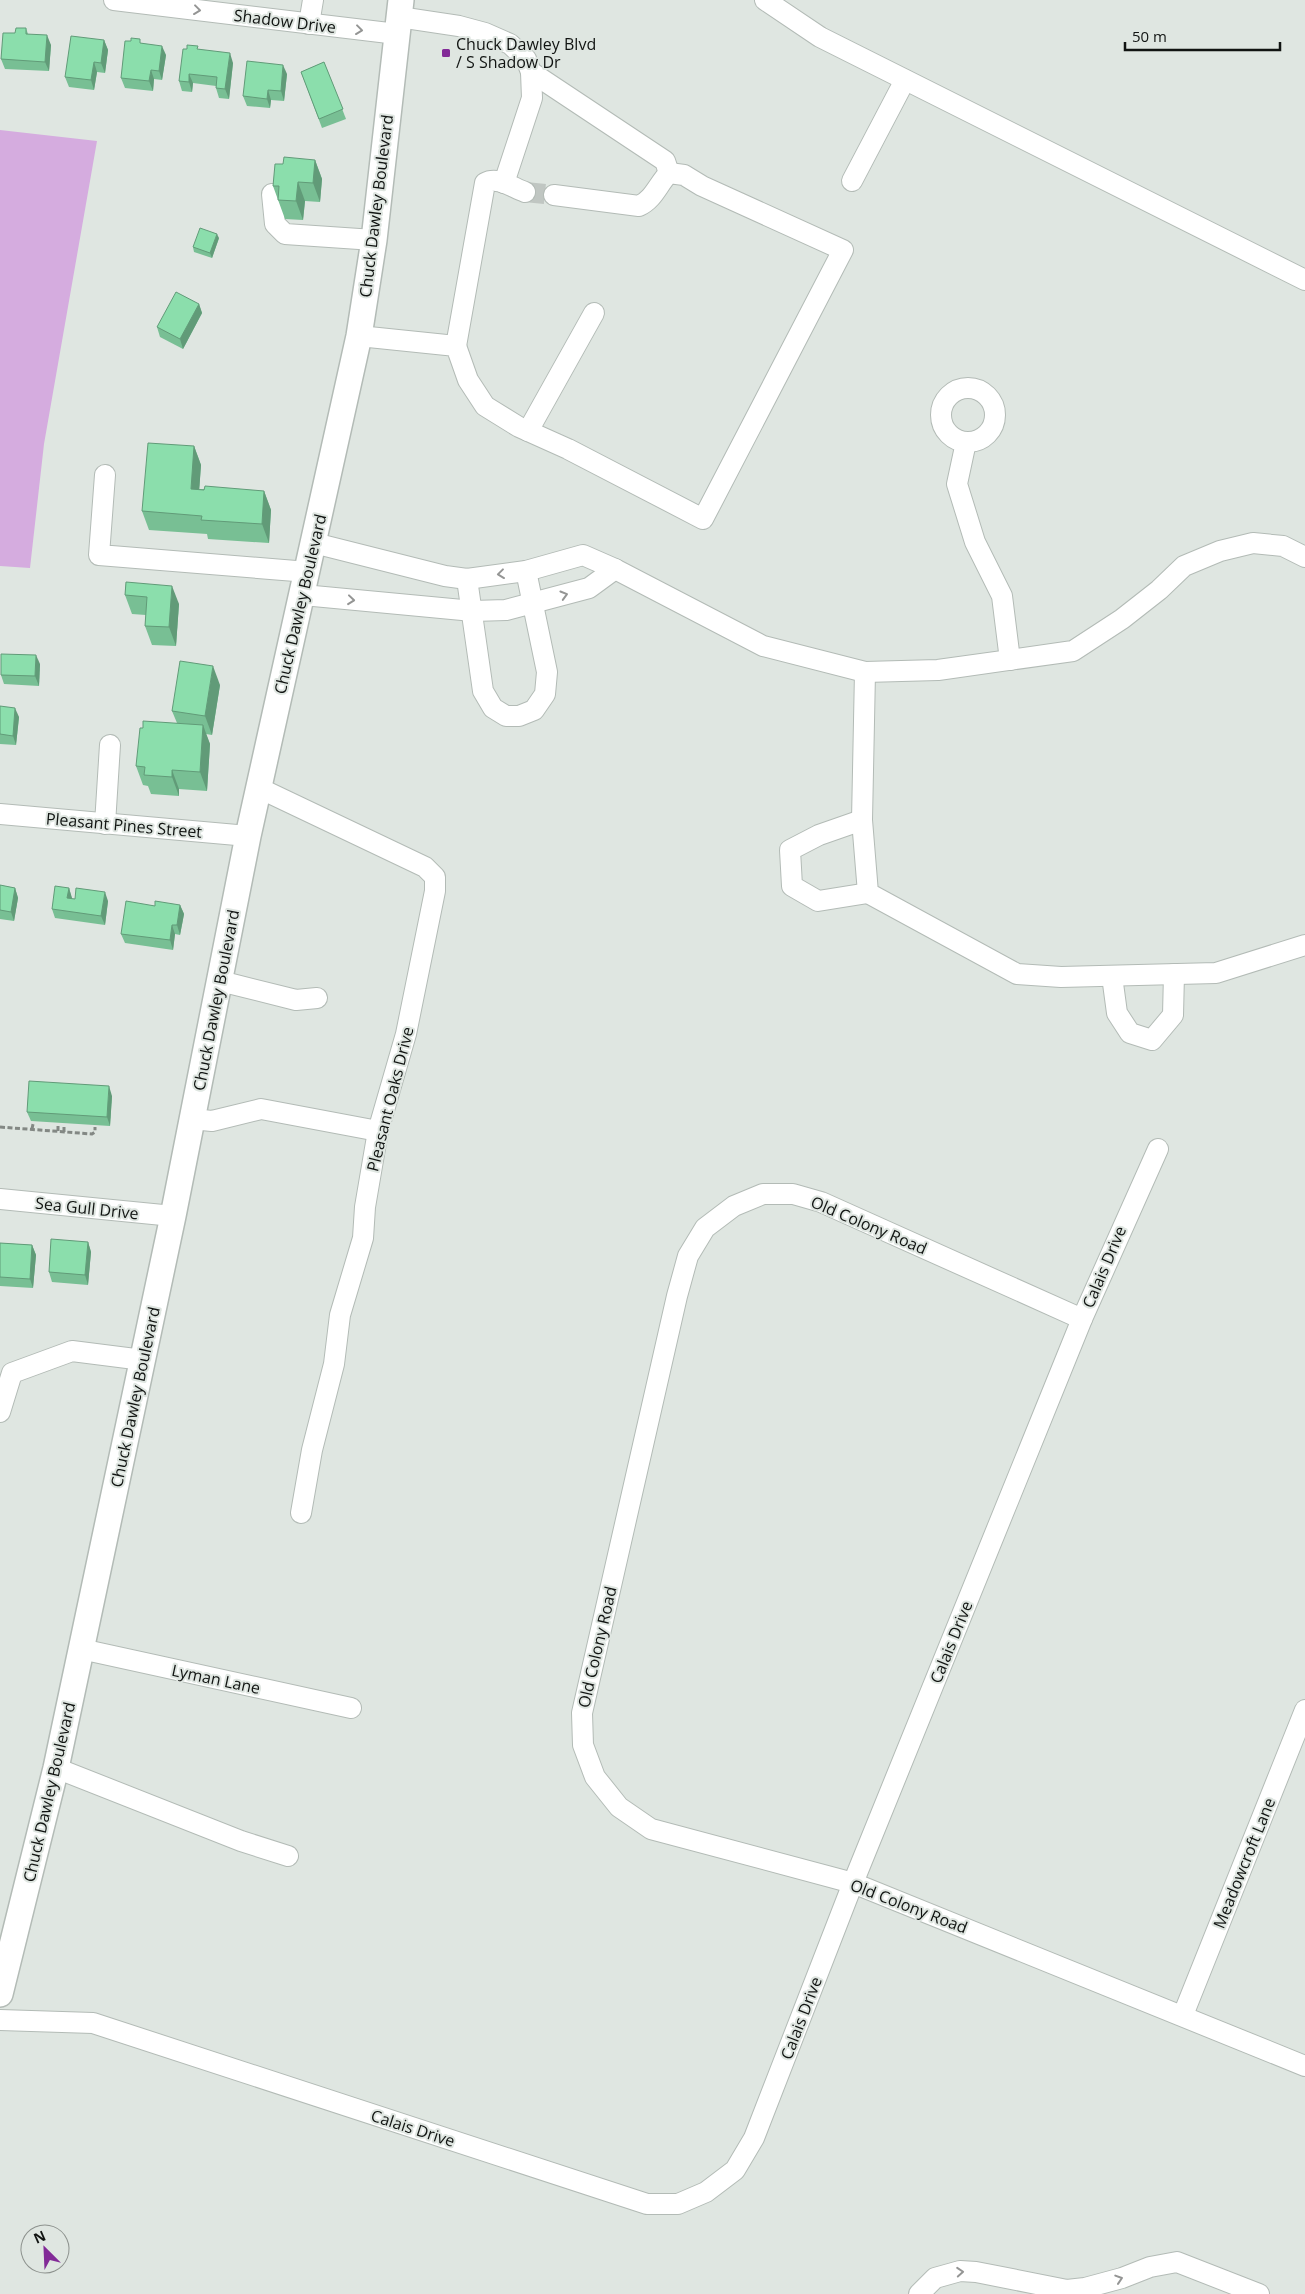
<svg xmlns="http://www.w3.org/2000/svg" width="1305" height="2294" font-family="'Open Sans',sans-serif">
<style>
.green{fill:#d5acdf}
.lines{fill:none;stroke-linecap:round;stroke-linejoin:round}
.minor-tunnel{stroke:#c0c6c2;stroke-width:20;stroke-dasharray:20 10;stroke-linecap:butt}
.minor-casing{stroke:#b3bbb6;stroke-width:22}
.major-casing{stroke:#b3bbb6;stroke-width:28}
.path{stroke:#838884;stroke-width:3;stroke-dasharray:5 2.5;stroke-linecap:butt}
.minor{stroke:#fff;stroke-width:20}
.major{stroke:#fff;stroke-width:25}
.wall{fill:#78bf94}
.shaded-wall{fill:#619b78}
.building{fill:#8bdeac;stroke:#619b78}
.oneway{stroke:#949594}
.poi-dot{fill:#822a97;stroke:#dfe6e1;stroke-width:2}
.labels{text-anchor:middle;stroke-width:4;stroke-linejoin:round;paint-order:stroke}
.street-label{font-size:16px;fill:#111412;stroke:#dfe6e1}
.poi-label{font-size:16px;fill:#111412;stroke:#dfe6e1;text-anchor:start}
</style>
<rect width="100%" height="100%" fill="#dfe6e1"/>
<polygon class="green" points="0,130 97,141 44,444 30,568 0,566"/>
<g class="lines">
<polyline class="minor-tunnel" points="525,192 554,195"/>
<defs>
<g id="minor">
<polyline points="114,0 397,34"/>
<polyline points="765,0 820,37 1305,280"/>
<polyline points="399,17 459,26 485,33 510,44 526,59 531,72 532,98 504,183"/>
<polyline points="309,24 313,0"/>
<polyline points="531,72 665,161 669,173"/>
<polyline points="852,181 905,80"/>
<polyline points="272,194 275,224 285,234 374,240"/>
<path d="M 359,336 L 456,346 L 468,380 L 485,406 L 519,427 L 568,449 L 703,519 L 843,250 L 702,186 L 684,175 L 669,173 C 658,184 654,199 639,206 L 554,195"/>
<path d="M 456,346 L 485,183 C 498,176 513,188 525,192"/>
<circle cx="968" cy="415" r="27"/>
<polyline points="528,431 594,313"/>
<polyline points="966,442 957,484 975,542 1002,596 1010,660"/>
<polyline points="105,475 99,555 308,572"/>
<polyline points="314,543 445,576 467,579 526,571 583,555 615,569 763,646 865,672 938,670 1073,651 1122,619 1159,590 1184,566 1220,551 1253,543 1283,546 1305,557"/>
<polyline points="467,579 483,691 493,708 506,716 519,716 534,710 545,694 547,672 526,571"/>
<polyline points="303,595 473,611 506,610 589,588 615,569"/>
<polyline points="865,672 862,820 868,893 1017,974 1061,977 1216,973 1305,945"/>
<polyline points="259,788 425,867 435,877 435,891 406,1034 378,1131 365,1207 363,1238 340,1315 334,1364 312,1450 301,1513"/>
<polyline points="0,814 248,836"/>
<polyline points="862,820 819,835 790,850 792,886 818,901 868,893"/>
<polyline points="105,824 110,745"/>
<polyline points="1112,976 1117,1013 1130,1033 1152,1040 1173,1015 1174,974"/>
<polyline points="220,981 296,1000 317,998"/>
<polyline points="192,1119 212,1121 261,1109 378,1131"/>
<polyline points="0,1199 173,1216"/>
<polyline points="1082,1319 821,1202 793,1194 763,1194 734,1206 705,1228 688,1256 677,1296 582,1713 583,1745 595,1777 619,1807 651,1829 853,1883 1305,2066"/>
<polyline points="0,1412 12,1373 72,1351 143,1360"/>
<polyline points="81,1649 351,1708"/>
<polyline points="56,1768 241,1841 288,1856"/>
<polyline points="1183,2015 1305,1710"/>
<polyline points="0,2020 93,2023 647,2204 678,2204 706,2192 735,2170 754,2138 853,1883 1082,1319 1158,1149"/>
<polyline points="919,2294 935,2278 960,2271 976,2272 1067,2290 1085,2288 1122,2278 1150,2267 1177,2262 1259,2294"/>
</g>
<polyline id="major" points="0,1994 56,1768 173,1216 248,836 359,336 374,240 401,0"/>
</defs>
<use href="#minor" class="minor-casing"/>
<use href="#major" class="major-casing"/>
<g class="path">
<polyline points="0,1127 92,1134 95,1132 95,1127"/>
<polyline points="32,1129 33,1124"/>
<polyline points="58,1131 58,1125"/>
<polyline points="64,1132 64,1125"/>
</g>
<use href="#minor" class="minor"/>
<use href="#major" class="major"/>
</g>
<g class="wall">
<polygon points="26,28 28,34 51,45 49,71 5,69 1,59 15,33"/>
<polygon points="104,40 108,50 105,73 97,72 94,90 69,87 65,77"/>
<polygon points="142,43 166,55 162,80 154,79 153,91 125,88 121,78"/>
<polygon points="199,49 233,63 229,99 219,98 216,88 216,86 193,83 192,92 182,91 179,81"/>
<polygon points="324,62 346,119 322,128 301,72"/>
<polygon points="287,74 284,101 271,100 270,108 247,106 243,96"/>
<polygon points="315,160 322,179 320,202 305,201 303,220 285,219 273,186 283,164"/>
<polygon points="219,238 212,258 194,252 193,247"/>
<polygon points="199,304 202,313 183,349 160,337 157,327"/>
<polygon points="194,446 201,465 199,489 264,491 271,510 269,543 208,539 207,534 149,530 142,511"/>
<polygon points="126,582 179,604 176,646 152,645 145,626 146,615 132,614 125,595"/>
<polygon points="40,664 39,686 4,684 1,675"/>
<polygon points="220,685 212,735 206,734 210,744 207,791 179,789 179,796 151,794 148,786 143,785 136,766 143,728 177,723 172,711"/>
<polygon points="0,706 19,717 16,745 0,744"/>
<polygon points="0,885 15,888 18,898 14,921 0,919"/>
<polygon points="69,888 72,899 108,901 105,925 55,918 52,909"/>
<polygon points="180,905 184,914 180,935 175,934 173,950 125,943 121,934 155,906"/>
<polygon points="112,1096 110,1126 31,1121 27,1112"/>
<polygon points="88,1242 91,1252 88,1285 52,1282 49,1272"/>
<polygon points="0,1243 32,1245 36,1255 33,1288 0,1286"/>
</g>
<g class="shaded-wall">
<polygon points="47,35 51,45 49,71 45,62"/>
<polygon points="104,40 108,50 105,73 101,63"/>
<polygon points="162,46 166,55 162,80 159,71"/>
<polygon points="230,53 233,63 229,99 225,89"/>
<polygon points="94,62 97,72 94,90 91,80"/>
<polygon points="283,65 287,74 284,101 281,91"/>
<polygon points="151,70 154,79 153,91 149,81"/>
<polygon points="189,74 193,83 192,92 189,82"/>
<polygon points="268,90 271,100 270,108 267,99"/>
<polygon points="315,160 322,179 320,202 313,183"/>
<polygon points="298,182 305,201 303,220 296,201"/>
<polygon points="217,234 219,238 212,258 210,253"/>
<polygon points="199,304 202,313 183,349 180,339"/>
<polygon points="194,446 201,465 198,508 191,489"/>
<polygon points="264,491 271,510 269,543 262,524"/>
<polygon points="172,586 179,604 176,646 169,627"/>
<polygon points="36,655 40,664 39,686 35,676"/>
<polygon points="213,666 220,685 212,735 205,716"/>
<polygon points="15,708 19,717 16,745 13,736"/>
<polygon points="203,725 210,744 207,791 200,772"/>
<polygon points="172,770 179,789 179,796 172,777"/>
<polygon points="15,888 18,898 14,921 11,912"/>
<polygon points="69,888 72,898 71,908 67,898"/>
<polygon points="105,892 108,901 105,925 101,916"/>
<polygon points="180,905 184,914 180,935 177,925"/>
<polygon points="172,925 175,934 173,950 170,940"/>
<polygon points="109,1086 112,1096 110,1126 107,1117"/>
<polygon points="88,1242 91,1252 88,1285 85,1275"/>
<polygon points="32,1245 36,1255 33,1288 30,1279"/>
</g>
<g class="building">
<polygon points="16,28 26,28 26,34 47,35 45,62 1,59 3,33 15,33"/>
<polygon points="71,36 104,40 101,63 94,62 91,80 65,77"/>
<polygon points="131,38 140,39 140,43 162,46 159,71 151,70 149,81 121,78 125,41 131,41"/>
<polygon points="187,45 198,46 197,49 230,53 225,89 216,88 217,77 189,74 189,82 179,81 183,49 187,49"/>
<polygon points="247,61 283,65 281,91 268,90 267,99 243,96"/>
<polygon points="324,62 343,109 319,119 301,72"/>
<polygon points="284,157 315,160 313,183 298,182 296,201 278,200 279,186 273,186 275,164 283,164"/>
<polygon points="200,228 217,234 210,253 193,247"/>
<polygon points="176,292 199,304 180,339 157,327"/>
<polygon points="148,443 194,446 191,489 204,490 205,486 264,491 262,524 201,520 202,516 142,511"/>
<polygon points="126,582 172,586 169,627 145,626 147,597 125,595"/>
<polygon points="1,654 36,655 35,676 1,675"/>
<polygon points="180,661 213,666 205,716 172,711"/>
<polygon points="0,706 15,708 13,736 0,734"/>
<polygon points="143,721 203,725 200,772 172,770 172,777 144,775 145,767 136,766 140,728 143,728"/>
<polygon points="0,885 15,888 11,912 0,910"/>
<polygon points="55,886 69,888 67,898 75,899 76,888 105,892 101,916 52,909"/>
<polygon points="126,901 155,906 155,901 180,905 177,925 172,925 170,940 121,934"/>
<polygon points="29,1081 109,1086 107,1117 27,1112"/>
<polygon points="51,1239 88,1242 85,1275 49,1272"/>
<polygon points="0,1243 32,1245 30,1279 0,1277"/>
</g>
<defs><path id="oneway-chevron" d="M-2-3.5L2.5 0L-2 3.5" fill="none" stroke-width="1.6" stroke-linecap="round" stroke-linejoin="round" transform="scale(1.25)"/></defs>
<g class="oneway">
<use href="#oneway-chevron" transform="translate(197 10) rotate(7)"/>
<use href="#oneway-chevron" transform="translate(359 30) rotate(7)"/>
<use href="#oneway-chevron" transform="translate(501 574) rotate(173)"/>
<use href="#oneway-chevron" transform="translate(564 595) rotate(-16)"/>
<use href="#oneway-chevron" transform="translate(351 600) rotate(6)"/>
<use href="#oneway-chevron" transform="translate(960 2272) rotate(-4)"/>
<use href="#oneway-chevron" transform="translate(1119 2279) rotate(-18)"/>
</g>
<rect class="poi-dot" x="441" y="48" width="10" height="10" rx="2.5"/>
<g class="labels">
<g class="street-label">
<text transform="translate(285 21) rotate(7)" y="6">Shadow Drive</text>
<text transform="translate(376 206) rotate(-83)" y="6">Chuck Dawley Boulevard</text>
<text transform="translate(300 604) rotate(-77)" y="6">Chuck Dawley Boulevard</text>
<text transform="translate(124 825) rotate(5)" y="6">Pleasant Pines Street</text>
<text transform="translate(216 1000) rotate(-79)" y="6">Chuck Dawley Boulevard</text>
<text transform="translate(390 1099) rotate(-76)" y="6">Pleasant Oaks Drive</text>
<text transform="translate(87 1208) rotate(6)" y="6">Sea Gull Drive</text>
<text transform="translate(869 1225) rotate(23)" y="6">Old Colony Road</text>
<text transform="translate(1104 1267) rotate(-67)" y="6">Calais Drive</text>
<text transform="translate(135 1397) rotate(-78)" y="6">Chuck Dawley Boulevard</text>
<text transform="translate(951 1642) rotate(-68)" y="6">Calais Drive</text>
<text transform="translate(597 1647) rotate(-77)" y="6">Old Colony Road</text>
<text transform="translate(216 1679) rotate(12)" y="6">Lyman Lane</text>
<text transform="translate(49 1792) rotate(-77)" y="6">Chuck Dawley Boulevard</text>
<text transform="translate(1244 1863) rotate(-68)" y="6">Meadowcroft Lane</text>
<text transform="translate(909 1906) rotate(21)" y="6">Old Colony Road</text>
<text transform="translate(801 2018) rotate(-69)" y="6">Calais Drive</text>
<text transform="translate(413 2128) rotate(18)" y="6">Calais Drive</text>
</g>
<g class="poi-label">
<text x="456" y="50">Chuck Dawley Blvd<tspan x="456" dy="18">/ S Shadow Dr</tspan></text>
</g>
</g>
<g transform="translate(45 2249) rotate(336)"><circle r="24" fill="#dfe6e1" stroke="#8d928e"/>
<path d="M0-4L9 19L0 12L-9 19Z" fill="#822a97"/>
<text y="-8" font-size="14" font-weight="bold" text-anchor="middle" fill="#111412">N</text>
</g>
<path d="M1125 42v8h155v-8" fill="none" stroke="#111412" stroke-width="2.5"/>
<text x="1132" y="42" font-size="15" fill="#111412" stroke="#dfe6e1" stroke-width="4" paint-order="stroke">50 m</text>
</svg>
